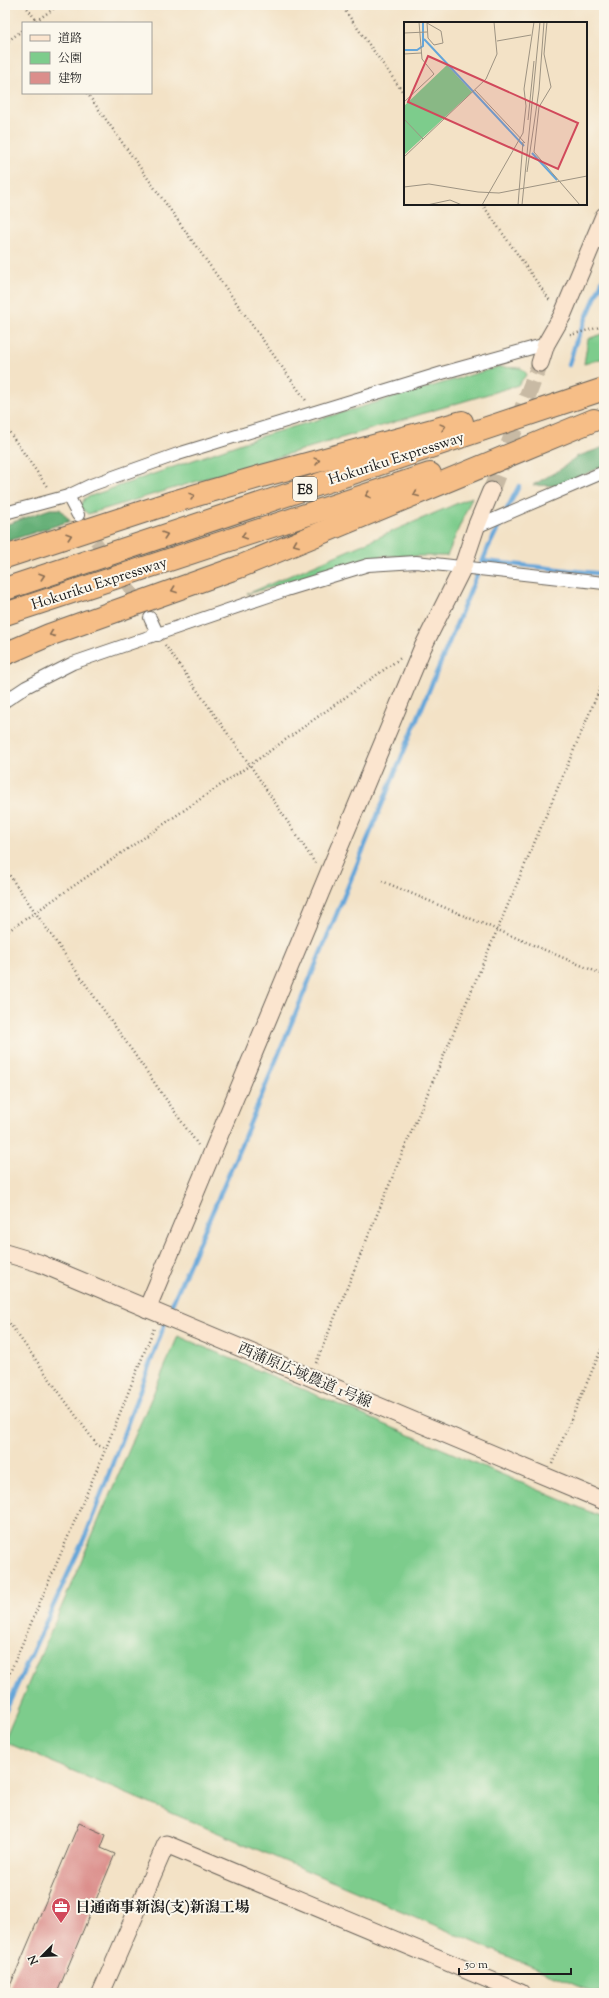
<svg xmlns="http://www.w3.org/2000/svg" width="609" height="1998" font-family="'Sorts Mill Goudy','Noto Serif JP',serif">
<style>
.green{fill:#7dcc8c;stroke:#4c7454}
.forest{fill:#66b078;stroke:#41664a}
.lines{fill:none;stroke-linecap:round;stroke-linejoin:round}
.stream{stroke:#65a6d9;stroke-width:4.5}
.building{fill:#db8e8b}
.street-tunnel{stroke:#c8baa4;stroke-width:12;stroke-dasharray:12 6;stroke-linecap:butt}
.secondary-tunnel{stroke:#c8baa4;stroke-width:17;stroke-dasharray:17 8;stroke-linecap:butt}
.street-casing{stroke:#676158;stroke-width:14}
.secondary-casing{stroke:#676158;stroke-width:19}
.highway-casing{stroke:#676158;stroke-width:24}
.path{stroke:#676158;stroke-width:2.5;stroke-dasharray:1 3;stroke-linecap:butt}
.street{stroke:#fff;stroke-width:12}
.secondary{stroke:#fbe5cf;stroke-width:17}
.highway{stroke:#f6be87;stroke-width:22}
.oneway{stroke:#896d52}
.labels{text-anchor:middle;stroke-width:4;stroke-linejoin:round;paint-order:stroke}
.shield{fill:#fbf7ec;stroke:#5f5e5a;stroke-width:1}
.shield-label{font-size:14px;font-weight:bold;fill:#1c1c1c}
.street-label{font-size:15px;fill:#1c1c1c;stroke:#fbf7ec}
.poi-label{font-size:15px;font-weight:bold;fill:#1c1c1c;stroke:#fbf7ec;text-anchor:start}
.inset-river{fill:none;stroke:#65a6d9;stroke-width:2}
.inset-road{fill:none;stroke:#9d9382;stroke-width:1}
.view{fill:#d1495b;fill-opacity:0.15;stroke:#d1495b;stroke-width:2}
.inset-edge{fill:none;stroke:#1c1c1c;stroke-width:2}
</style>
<rect width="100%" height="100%" fill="#fbf7ec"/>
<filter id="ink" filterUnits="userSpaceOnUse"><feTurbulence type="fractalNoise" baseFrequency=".025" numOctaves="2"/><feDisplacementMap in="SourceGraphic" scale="8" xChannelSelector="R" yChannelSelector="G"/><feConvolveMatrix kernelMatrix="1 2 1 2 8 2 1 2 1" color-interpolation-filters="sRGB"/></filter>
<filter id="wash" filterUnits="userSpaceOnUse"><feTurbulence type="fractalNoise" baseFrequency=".012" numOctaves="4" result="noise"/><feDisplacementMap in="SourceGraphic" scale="16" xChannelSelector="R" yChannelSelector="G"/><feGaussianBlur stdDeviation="0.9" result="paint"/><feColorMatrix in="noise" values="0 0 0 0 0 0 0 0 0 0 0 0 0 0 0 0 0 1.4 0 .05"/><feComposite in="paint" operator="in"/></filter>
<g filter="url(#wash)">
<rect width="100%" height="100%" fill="#f3e2c6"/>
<g class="green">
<polygon points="604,333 604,358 584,364 588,339"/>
<polygon points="498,367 521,368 527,374 518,385 88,514 80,507 85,498 262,436"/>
<polygon points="472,497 447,556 383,556 247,594"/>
<polygon points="178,1336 604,1518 604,1993 594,1993 5,1742 5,1738"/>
</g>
<g class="forest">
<polygon points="604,447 604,466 558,486 533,485 561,469 576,457"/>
<polygon points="50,509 60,509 70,521 5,542 5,525"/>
</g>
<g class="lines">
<g class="stream">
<polyline points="569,365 575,344 604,277"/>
<polyline points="506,511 519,486"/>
<polyline points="483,561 604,574"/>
<polyline points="5,1712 87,1532 172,1304 229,1174 488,548 503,518"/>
</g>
</g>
<g id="blocks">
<polygon class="building" points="79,1823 106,1835 101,1848 115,1854 57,1993 7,1993"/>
</g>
</g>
<g filter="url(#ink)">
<use href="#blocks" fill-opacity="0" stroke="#676158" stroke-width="1"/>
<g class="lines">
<polyline class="street-tunnel" points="85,526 150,618"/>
<polyline class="secondary-tunnel" points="491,491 540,363"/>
<defs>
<g id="street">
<polyline points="68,496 78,515"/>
<polyline points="5,513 68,496 91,485 178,454 442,373 546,344"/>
<polyline points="476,527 604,472"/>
<polyline points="150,618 158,635"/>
<polyline points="5,701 26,687 73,663 286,590 368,565 416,562 604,583"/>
</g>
<g id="secondary">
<polyline points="540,363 546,344 562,316 604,216"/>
<polyline points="5,1253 39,1263 604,1501"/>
<polyline points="147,1309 422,649 462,569 476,527 491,491"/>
<polyline points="101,1993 166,1844 521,1993"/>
</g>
<g id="highway">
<polyline points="5,557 173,502 262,476 462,422"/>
<polyline points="5,589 604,389"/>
<polyline points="5,614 430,474"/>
<polyline points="5,654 49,635 239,567 594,420"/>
</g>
</defs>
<use href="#street" class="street-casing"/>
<use href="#secondary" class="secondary-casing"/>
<use href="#highway" class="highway-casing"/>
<g class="path">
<polyline points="25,5 38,23"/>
<polyline points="341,5 405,95"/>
<polyline points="33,23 59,5"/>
<polyline points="5,43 23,30"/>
<polyline points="87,93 307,402"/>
<polyline points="482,204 551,302"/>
<polyline points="570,335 604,326"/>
<polyline points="5,426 48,488"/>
<polyline points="165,645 250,765 315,863"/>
<polyline points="5,869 198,1145"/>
<polyline points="382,881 604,975"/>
<polyline points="5,933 250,765 402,657"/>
<polyline points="5,1317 97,1445 106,1448"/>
<polyline points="316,1363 404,1149 604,679"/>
<polyline points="552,1464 604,1343"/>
<polyline points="5,1684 106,1448 154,1328"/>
</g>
<use href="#street" class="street"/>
<use href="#secondary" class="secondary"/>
<use href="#highway" class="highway"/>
</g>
<defs><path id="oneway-chevron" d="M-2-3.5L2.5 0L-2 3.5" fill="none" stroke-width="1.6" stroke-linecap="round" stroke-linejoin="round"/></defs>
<g class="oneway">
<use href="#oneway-chevron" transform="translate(443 427) rotate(-15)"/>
<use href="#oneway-chevron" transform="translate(317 461) rotate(-15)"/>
<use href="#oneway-chevron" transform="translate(416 494) rotate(157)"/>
<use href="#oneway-chevron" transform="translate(368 495) rotate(162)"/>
<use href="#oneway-chevron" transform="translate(192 496) rotate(-16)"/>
<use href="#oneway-chevron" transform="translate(165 535) rotate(-18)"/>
<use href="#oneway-chevron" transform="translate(69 536) rotate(-18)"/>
<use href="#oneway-chevron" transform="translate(244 536) rotate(162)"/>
<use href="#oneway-chevron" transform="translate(296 544) rotate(158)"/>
<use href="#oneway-chevron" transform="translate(42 576) rotate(-18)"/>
<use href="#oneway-chevron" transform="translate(174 590) rotate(160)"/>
<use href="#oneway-chevron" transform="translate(52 634) rotate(159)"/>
</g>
</g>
<defs>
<symbol id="office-pin" viewBox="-11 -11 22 30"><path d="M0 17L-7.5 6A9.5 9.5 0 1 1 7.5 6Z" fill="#d1495b" stroke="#fbf7ec"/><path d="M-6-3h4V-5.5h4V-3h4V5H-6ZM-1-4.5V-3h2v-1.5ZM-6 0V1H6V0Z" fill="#fff"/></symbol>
</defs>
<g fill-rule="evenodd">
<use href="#office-pin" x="50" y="1896" width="22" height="30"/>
</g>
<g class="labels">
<rect class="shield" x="293" y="477" width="24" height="24" rx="3"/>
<g class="shield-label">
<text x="305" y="494">E8</text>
</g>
<g class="street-label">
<text transform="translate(396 458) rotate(-18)" y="5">Hokuriku Expressway</text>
<text transform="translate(99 583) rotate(-18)" y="5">Hokuriku Expressway</text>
<text transform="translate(305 1375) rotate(23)" y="5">西蒲原広域農道 1号線</text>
</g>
<g class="poi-label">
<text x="75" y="1912">日通商事新潟(支)新潟工場</text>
</g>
</g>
<g transform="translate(404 22)">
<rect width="183" height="183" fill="#f3e2c6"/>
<path d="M 43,43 L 68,70 L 0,133 L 0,84 Z" fill="#7dcc8c"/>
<path class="inset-river" d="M 20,17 L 120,124M 0,28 L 13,28 L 19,24 L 19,0M 128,131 L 153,158"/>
<path class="inset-road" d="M 23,1 L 37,9 L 39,21 L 30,23 L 24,16 ZM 0,11 L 23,10M 93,19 L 127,13M 0,32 L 17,31M 71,68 L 121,121M 0,80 L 30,52 L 18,37 L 15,0M 0,97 L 19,117M 124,98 L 130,39M 130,130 L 135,85 L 147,65 L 140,32 L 143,0M 130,130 L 176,183M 0,135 L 82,57 L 93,32 L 90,0M 123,150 L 135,68 L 140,0M 0,165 L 25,162 L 74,170 L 95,171 L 183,154M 23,183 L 46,178 L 58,183M 78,183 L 119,111 L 122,84 L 120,67 L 130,0M 114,183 L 119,120M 118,183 L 136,0"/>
<path class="view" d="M 24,34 L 174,101 L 154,147 L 4,80 Z"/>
<rect width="183" height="183" class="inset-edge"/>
</g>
<rect width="609" height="1998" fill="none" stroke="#fbf7ec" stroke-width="20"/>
<rect x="22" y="22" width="130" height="72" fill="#fbf7ec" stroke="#a29f99"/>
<rect x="30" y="35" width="20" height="6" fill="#fbe5cf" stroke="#a29f99"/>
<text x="58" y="42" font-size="12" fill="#1c1c1c">道路</text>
<rect x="30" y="52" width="20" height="12" fill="#7dcc8c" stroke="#a29f99"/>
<text x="58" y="62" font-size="12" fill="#1c1c1c">公園</text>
<rect x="30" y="72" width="20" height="12" fill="#db8e8b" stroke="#a29f99"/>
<text x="58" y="82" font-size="12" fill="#1c1c1c">建物</text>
<g transform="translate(42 1956) rotate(246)" stroke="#fbf7ec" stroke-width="3" paint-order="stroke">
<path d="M0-3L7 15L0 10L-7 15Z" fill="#1c1c1c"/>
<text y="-6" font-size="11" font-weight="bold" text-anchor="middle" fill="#1c1c1c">N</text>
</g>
<path d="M459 1968v6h112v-6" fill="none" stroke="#1c1c1c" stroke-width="2"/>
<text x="465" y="1968" font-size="12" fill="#1c1c1c" stroke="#fbf7ec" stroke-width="3" paint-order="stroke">50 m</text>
</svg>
